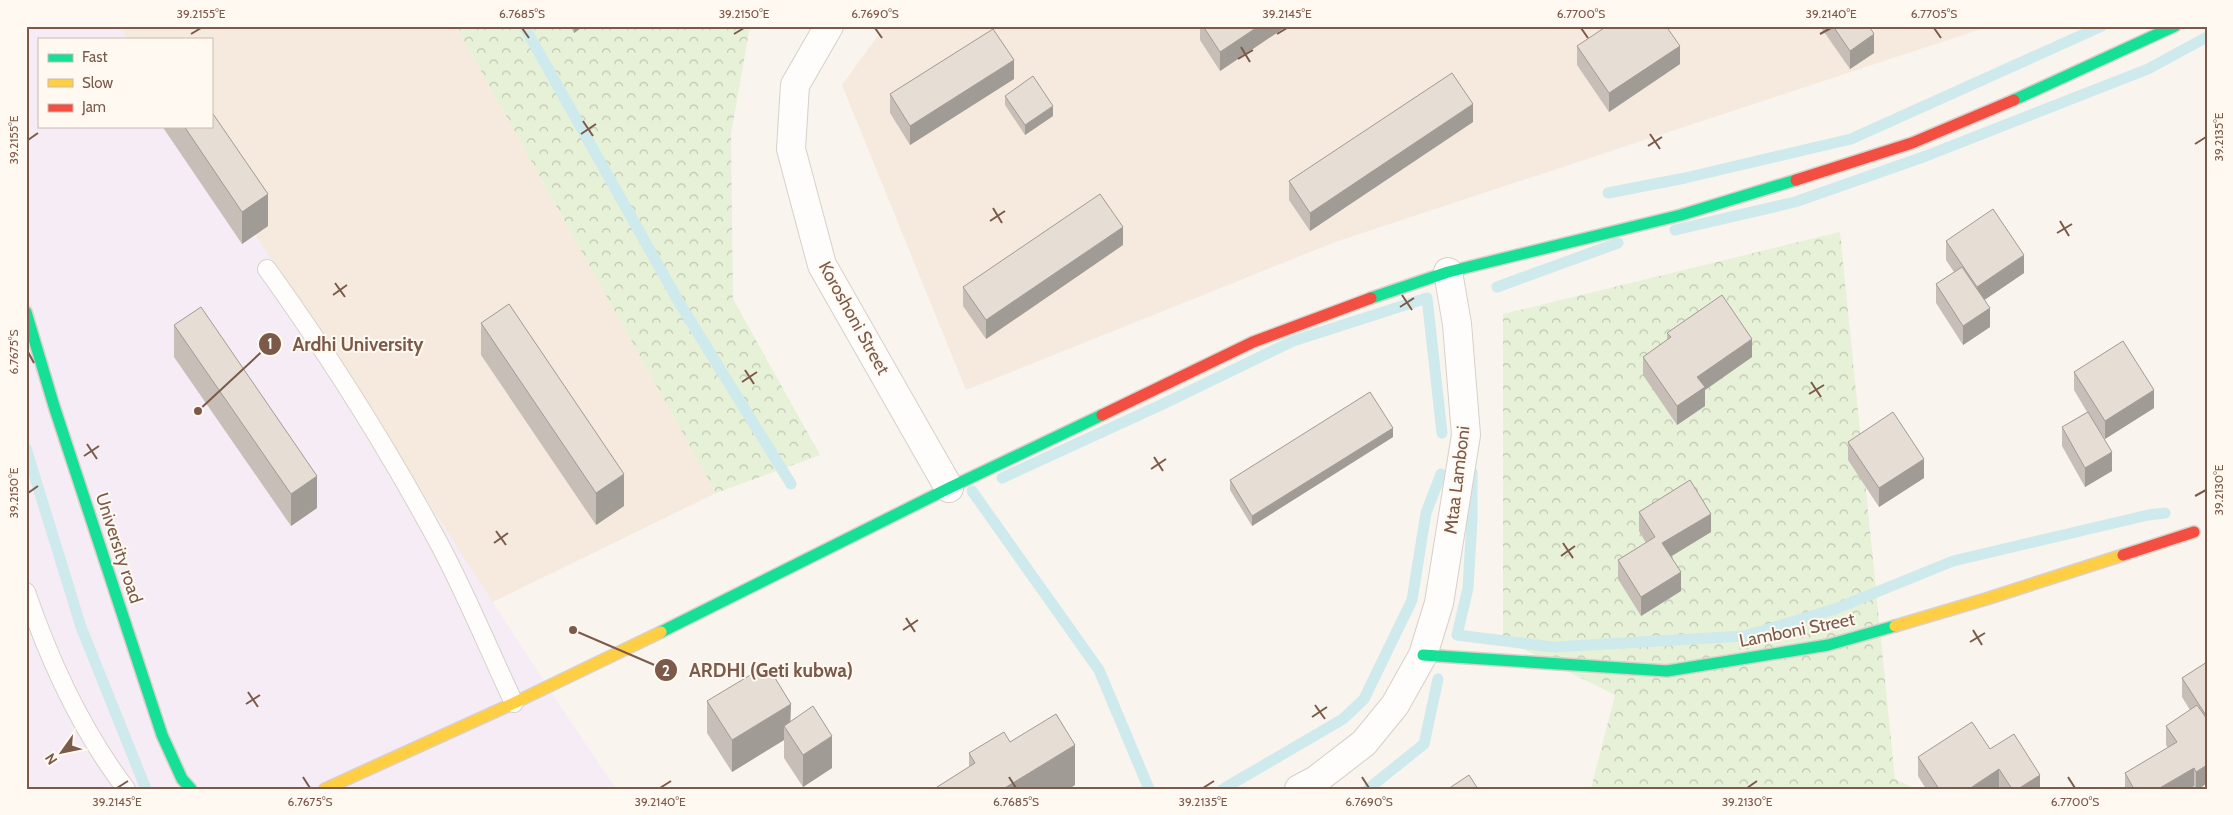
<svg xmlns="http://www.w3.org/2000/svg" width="2233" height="815" font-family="Cabin,sans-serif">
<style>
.residential{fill:#f6eade}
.education{fill:#f6ecf5}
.forest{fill:url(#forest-crowns)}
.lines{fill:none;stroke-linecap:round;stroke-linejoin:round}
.stream{stroke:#ceeaec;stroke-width:11}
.lane-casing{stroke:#d8d0c9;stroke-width:20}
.street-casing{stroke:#d8d0c9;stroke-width:30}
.fast-casing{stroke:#d9d0c9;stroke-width:14}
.slow-casing{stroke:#d9d0c9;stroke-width:14}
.jam-casing{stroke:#d9d0c9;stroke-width:14}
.lane{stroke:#fefdfc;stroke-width:18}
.street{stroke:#fefdfc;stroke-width:28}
.fast{stroke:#16e098;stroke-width:11}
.slow{stroke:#ffcf43;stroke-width:11}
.jam{stroke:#f24e42;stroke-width:11}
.wall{fill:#c6beb7}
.shaded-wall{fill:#a19b95}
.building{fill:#e6ddd5;stroke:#a19b95}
.ticks{fill:none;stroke:#7c5a49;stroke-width:2}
.labels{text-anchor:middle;stroke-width:4;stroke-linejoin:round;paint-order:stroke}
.street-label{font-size:18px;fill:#7c5a49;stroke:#fff9f1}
.leader{fill:none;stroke:#7c5a49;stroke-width:2}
.callout-dot{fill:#7c5a49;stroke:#fff9f1;stroke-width:2}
.mark-label{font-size:15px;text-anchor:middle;font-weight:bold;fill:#fff}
.callout-label{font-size:19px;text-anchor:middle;font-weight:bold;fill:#7c5a49;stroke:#fff9f1;stroke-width:4;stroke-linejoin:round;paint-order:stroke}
.neatline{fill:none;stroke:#7c5a49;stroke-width:2}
.ticks-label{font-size:12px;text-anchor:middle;fill:#7c5a49}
</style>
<defs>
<pattern id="forest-crowns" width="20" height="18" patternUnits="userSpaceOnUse" patternTransform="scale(1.25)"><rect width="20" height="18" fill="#e6f1d7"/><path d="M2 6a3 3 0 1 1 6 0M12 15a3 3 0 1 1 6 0" fill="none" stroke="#bfc6b0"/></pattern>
</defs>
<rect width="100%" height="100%" fill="#f9f4ee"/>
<g class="residential">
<polygon points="30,26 456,26 716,493 339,677 211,126 211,39 39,39"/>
<polygon points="885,26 1990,26 1335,242 966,390 842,85"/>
</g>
<polygon class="education" points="26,26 120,26 128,39 39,39 39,126 185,126 553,695 616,789 26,789"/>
<g class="forest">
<polygon points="456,26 750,26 731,134 733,299 820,455 716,493"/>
<polygon points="1840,232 1895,779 1916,789 1591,789 1615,695 1503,639 1503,314"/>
</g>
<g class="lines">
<g class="stream">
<polyline points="524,26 680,304 791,484"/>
<polyline points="1608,193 1685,178 1851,139 2102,26"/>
<polyline points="1675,230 1795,202 1926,156 2148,69 2207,37"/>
<polyline points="1497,287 1618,243"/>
<polyline points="26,448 81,627 146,789"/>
<polyline points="1472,472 1472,519 1468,588 1457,635 1553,647 1745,636 1835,609 1953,561 2148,515 2165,513"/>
<polyline points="1002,478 1163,404 1293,341 1427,298 1442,433"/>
<polyline points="972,491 1099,670 1149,789"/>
<polyline points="1223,789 1343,719 1364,699 1412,600 1426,513 1441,474"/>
<polyline points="1368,789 1424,744 1438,679"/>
</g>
<defs>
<g id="lane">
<path d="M 267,269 C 331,358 390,452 442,549 C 468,599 490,652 514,703"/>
<path d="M 26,592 C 50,662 81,730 126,789"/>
</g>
<g id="street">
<polyline points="829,26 795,85 791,149 822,265 949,488"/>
<polyline points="1299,789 1316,780 1364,743 1395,705 1423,655 1439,603 1466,435 1457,324 1448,272"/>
</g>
<g id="fast">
<polyline points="2014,100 2175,26"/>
<polyline points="1371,298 1448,272 1681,215 1796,180"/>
<polyline points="26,312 54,406 162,735 182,779 191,789"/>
<polyline points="661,632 949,488 1102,415"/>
<polyline points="1423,655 1667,671 1828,645 1895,626"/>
</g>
<g id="slow">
<polyline points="1895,626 1986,599 2123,555"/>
<polyline points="325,789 514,703 661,632"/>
</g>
<g id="jam">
<polyline points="1796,180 1912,143 2014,100"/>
<polyline points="1102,415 1253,342 1371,298"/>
<polyline points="2123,555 2194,532"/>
</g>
</defs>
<use href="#lane" class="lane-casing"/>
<use href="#street" class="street-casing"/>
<use href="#fast" class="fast-casing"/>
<use href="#slow" class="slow-casing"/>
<use href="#jam" class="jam-casing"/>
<use href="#lane" class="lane"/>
<use href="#street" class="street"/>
<use href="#fast" class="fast"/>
<use href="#slow" class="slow"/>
<use href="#jam" class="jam"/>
</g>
<g class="wall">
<polygon points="570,26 584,26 574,33"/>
<polygon points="1200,26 1287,26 1220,71 1200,40"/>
<polygon points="1822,26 1869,26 1874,53 1850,69 1822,29"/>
<polygon points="1577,46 1680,64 1609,112 1577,65"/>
<polygon points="1014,79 910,145 890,113 890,94"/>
<polygon points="1005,96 1053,116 1025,135 1005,105"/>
<polygon points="1473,122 1310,231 1289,200 1289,181"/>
<polygon points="162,126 211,126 268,226 242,244"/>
<polygon points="1946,241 2024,273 1984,300 1990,327 1963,345 1936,303 1936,284 1954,272 1946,260"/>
<polygon points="1123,245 986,339 963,306 963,287"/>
<polygon points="481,323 624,506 596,525 481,355"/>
<polygon points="174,325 317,508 291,526 174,357"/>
<polygon points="1667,333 1752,357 1705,390 1705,406 1677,425 1643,375 1643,357 1667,340"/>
<polygon points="2074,372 2154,408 2105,439 2093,422 2112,471 2085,487 2062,446 2062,427 2087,412 2074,390"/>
<polygon points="1393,437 1252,526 1230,490 1230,480"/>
<polygon points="1848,442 1924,478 1879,507 1848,460"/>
<polygon points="1639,512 1711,532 1671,556 1681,591 1641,616 1618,579 1618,560 1646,543 1639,531"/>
<polygon points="2207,662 2207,783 2199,789 2195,789 2194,786 2189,789 2125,789 2125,773 2168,748 2166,745 2166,726 2190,710 2182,697 2182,678"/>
<polygon points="707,701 791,722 832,768 803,787 784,758 784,740 732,772 707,733"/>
<polygon points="1010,742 1075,785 1069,789 934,789 969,767 969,753"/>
<polygon points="1990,749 2040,789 2000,789 1999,787 1997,789 1926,789 1918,776 1918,757"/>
</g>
<g class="shaded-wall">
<polygon points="574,26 584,26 574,33"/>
<polygon points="1259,26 1287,26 1220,71 1220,52"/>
<polygon points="1874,34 1874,53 1850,69 1850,51"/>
<polygon points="1680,46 1680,64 1609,112 1609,93"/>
<polygon points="1014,60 1014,79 910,145 910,126"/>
<polygon points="1473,104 1473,122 1310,231 1310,213"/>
<polygon points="1053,106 1053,116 1025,135 1025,125"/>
<polygon points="268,194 268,226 242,244 242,212"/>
<polygon points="1123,227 1123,245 986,339 986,320"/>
<polygon points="2024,255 2024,273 1977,305 1977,287"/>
<polygon points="1990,308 1990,327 1963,345 1963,326"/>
<polygon points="1752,339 1752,357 1705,390 1705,406 1677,425 1677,406 1697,377"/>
<polygon points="2154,390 2154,408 2105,439 2105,421"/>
<polygon points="1393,428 1393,437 1252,526 1252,516"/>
<polygon points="2112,452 2112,471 2085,487 2085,468"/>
<polygon points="1924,459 1924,478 1879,507 1879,488"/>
<polygon points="624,474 624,506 596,525 596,493"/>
<polygon points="317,476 317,508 291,526 291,494"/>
<polygon points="1711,514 1711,532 1662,562 1662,543"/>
<polygon points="1681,572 1681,591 1641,616 1641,597"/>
<polygon points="791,704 790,736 784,726 784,740 732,772 732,740"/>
<polygon points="832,736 832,768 803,787 803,755"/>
<polygon points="1075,745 1075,785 1069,789 1003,789"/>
<polygon points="2207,765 2207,783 2199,789 2196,789 2196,772"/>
<polygon points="2194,768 2194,786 2189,789 2158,789"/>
<polygon points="1999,769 1999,787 1997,789 1969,789"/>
<polygon points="2040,775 2040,789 2018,789"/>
</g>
<g class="building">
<polygon points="1203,26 1259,26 1220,52"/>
<polygon points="1607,26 1666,26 1680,46 1609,93 1577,46"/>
<polygon points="1833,26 1869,26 1874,34 1850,51"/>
<polygon points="993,29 1014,60 910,126 890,94"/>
<polygon points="1452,73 1473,104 1310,213 1289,181"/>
<polygon points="1033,76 1053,106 1025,125 1005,96"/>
<polygon points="211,111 268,194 242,212 184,126 211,126"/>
<polygon points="1100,194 1123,227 986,320 963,287"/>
<polygon points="1993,209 2024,255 1977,287 1946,241"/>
<polygon points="1962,267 1990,308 1963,326 1936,284"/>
<polygon points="1722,295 1752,339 1697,377 1705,387 1677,406 1643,357 1671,337 1667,333"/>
<polygon points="509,304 624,474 596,493 481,323"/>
<polygon points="201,307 317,476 291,494 174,325"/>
<polygon points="2123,341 2154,390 2105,421 2074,372"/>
<polygon points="1370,392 1393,428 1252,516 1230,480"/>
<polygon points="1893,412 1924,459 1879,488 1848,442"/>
<polygon points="2088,412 2112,452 2085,468 2062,427"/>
<polygon points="1690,480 1711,514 1662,543 1681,572 1641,597 1618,560 1655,537 1639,512"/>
<polygon points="2207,662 2207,717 2182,678"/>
<polygon points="767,665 791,704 732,740 707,701"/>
<polygon points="2197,705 2207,719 2207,765 2196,772 2194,768 2158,789 2134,789 2125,773 2177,742 2166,726"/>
<polygon points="813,706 832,736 803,755 784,726"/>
<polygon points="1056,714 1075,745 1003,789 934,789 975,763 969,753 1004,732 1010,742"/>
<polygon points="1972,722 1990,749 2014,734 2040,775 2018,789 2012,789 1999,769 1969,789 1939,789 1918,757"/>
<polygon points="1469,775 1478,789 1448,789"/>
</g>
<path class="ticks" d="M 522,28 L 529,38M 875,28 L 882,38M 1581,28 L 1588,38M 1934,28 L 1941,38M 191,34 L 201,28M 734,34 L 744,28M 1277,34 L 1287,28M 1820,34 L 1831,28M 1241,47 L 1250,62M 1238,59 L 1253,50M 583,121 L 593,136M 581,134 L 596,124M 1650,134 L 1660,149M 28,140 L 38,133M 2195,144 L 2206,137M 1648,146 L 1662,137M 993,208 L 1002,223M 990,221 L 1005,211M 2060,221 L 2069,236M 2057,233 L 2072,224M 335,283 L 345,297M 333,295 L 347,285M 1402,295 L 1412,310M 1400,307 L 1414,298M 28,352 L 34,363M 745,370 L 754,384M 742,382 L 757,372M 1811,382 L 1821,397M 1809,394 L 1824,385M 87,444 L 97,459M 84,456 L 99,446M 1154,457 L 1163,471M 1151,469 L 1166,459M 28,493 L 38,486M 2195,496 L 2206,490M 496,531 L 506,545M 494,543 L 508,533M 1563,543 L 1573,558M 1561,556 L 1575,546M 906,618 L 915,632M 903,630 L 918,620M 1973,630 L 1982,645M 1970,642 L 1985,633M 248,692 L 258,707M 246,704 L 260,695M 1315,705 L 1325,719M 1312,717 L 1327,707M 303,777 L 310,788M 1009,777 L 1016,788M 1362,777 L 1369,788M 2068,777 L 2075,788M 117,788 L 128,781M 660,788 L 671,781M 1203,788 L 1214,781M 1747,788 L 1757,781"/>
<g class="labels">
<g class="street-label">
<text transform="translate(854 318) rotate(61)" y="6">Koroshoni Street</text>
<text transform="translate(1457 480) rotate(-83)" y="6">Mtaa Lamboni</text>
<text transform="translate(119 548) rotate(72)" y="6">University road</text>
<text transform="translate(1797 630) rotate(-11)" y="6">Lamboni Street</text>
</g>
</g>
<path class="leader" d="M198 411L270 344M573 630L666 670"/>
<g class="callout-dot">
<circle cx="198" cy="411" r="5"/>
<circle cx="573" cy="630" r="5"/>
<circle cx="270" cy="344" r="12"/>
<circle cx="666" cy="670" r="12"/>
</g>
<g class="mark-label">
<text x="270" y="349">1</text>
<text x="666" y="676">2</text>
</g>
<g class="callout-label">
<text x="358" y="351">Ardhi University</text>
<text x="771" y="677">ARDHI (Geti kubwa)</text>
</g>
<rect width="2233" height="815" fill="none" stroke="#fff9f1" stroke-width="55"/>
<rect x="38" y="38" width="175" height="90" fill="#fff9f1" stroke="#cbb9ae"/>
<rect x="48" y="54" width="25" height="8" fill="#16e098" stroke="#cbb9ae"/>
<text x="82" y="62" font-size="15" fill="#7c5a49">Fast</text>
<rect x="48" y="79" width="25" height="8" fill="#ffcf43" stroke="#cbb9ae"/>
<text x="82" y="88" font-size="15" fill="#7c5a49">Slow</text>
<rect x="48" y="104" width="25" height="8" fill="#f24e42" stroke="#cbb9ae"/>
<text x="82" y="112" font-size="15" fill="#7c5a49">Jam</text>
<g transform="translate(62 752) rotate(237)" stroke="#fff9f1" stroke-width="4" paint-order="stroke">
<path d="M0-4L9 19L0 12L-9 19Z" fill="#7c5a49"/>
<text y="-8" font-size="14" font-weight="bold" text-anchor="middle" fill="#7c5a49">N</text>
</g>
<rect x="28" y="28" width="2178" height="760" class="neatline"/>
<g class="ticks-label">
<text x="201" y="18">39.2155°E</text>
<text x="522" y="18">6.7685°S</text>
<text x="744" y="18">39.2150°E</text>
<text x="875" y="18">6.7690°S</text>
<text x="1287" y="18">39.2145°E</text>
<text x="1581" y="18">6.7700°S</text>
<text x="1831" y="18">39.2140°E</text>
<text x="1934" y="18">6.7705°S</text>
<text transform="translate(2219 137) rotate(-90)" y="4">39.2135°E</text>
<text transform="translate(14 140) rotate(-90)" y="4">39.2155°E</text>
<text transform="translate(14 352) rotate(-90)" y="4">6.7675°S</text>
<text transform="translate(2219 490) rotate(-90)" y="4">39.2130°E</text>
<text transform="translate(14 493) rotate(-90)" y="4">39.2150°E</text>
<text x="117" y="806">39.2145°E</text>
<text x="310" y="806">6.7675°S</text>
<text x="660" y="806">39.2140°E</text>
<text x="1016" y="806">6.7685°S</text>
<text x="1203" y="806">39.2135°E</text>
<text x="1369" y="806">6.7690°S</text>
<text x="1747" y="806">39.2130°E</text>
<text x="2075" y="806">6.7700°S</text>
</g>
</svg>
